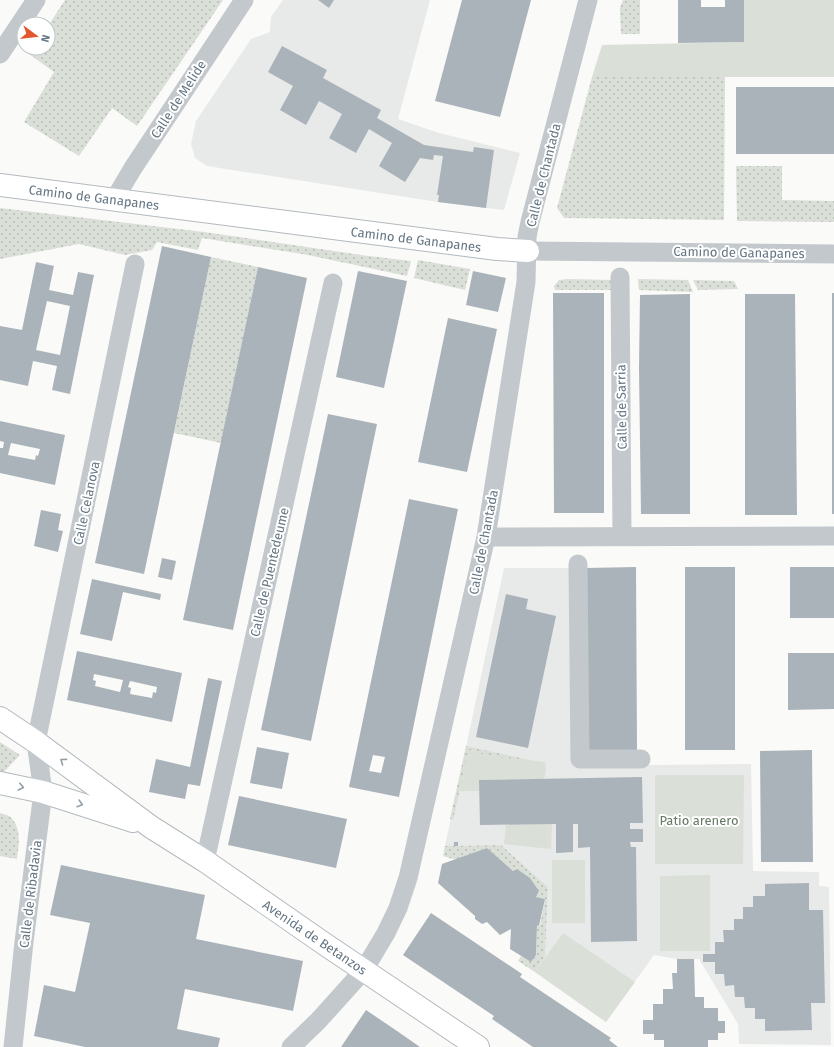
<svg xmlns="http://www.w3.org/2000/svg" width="834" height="1047" font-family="'Fira Sans',sans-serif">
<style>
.built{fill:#e8e9e9}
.grass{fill:url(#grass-dots)}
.park{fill:#dadfd7}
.building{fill:#aab3b9;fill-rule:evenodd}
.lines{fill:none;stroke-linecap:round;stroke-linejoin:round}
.secondary-casing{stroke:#b3babf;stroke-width:24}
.street{stroke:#c3c8cc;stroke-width:19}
.secondary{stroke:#fff;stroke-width:22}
.oneway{stroke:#939fa8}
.labels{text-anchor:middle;stroke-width:4;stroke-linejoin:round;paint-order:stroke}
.street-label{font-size:13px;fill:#657683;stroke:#fff}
.park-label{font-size:13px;fill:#687a64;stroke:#fff}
</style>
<defs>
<pattern id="grass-dots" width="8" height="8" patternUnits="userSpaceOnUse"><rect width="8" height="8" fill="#dadfd7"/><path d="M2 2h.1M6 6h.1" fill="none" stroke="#b4b9b4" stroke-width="1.8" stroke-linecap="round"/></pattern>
</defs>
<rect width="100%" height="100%" fill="#fafaf8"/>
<g class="built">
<polygon points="283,0 318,0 329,8 334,0 430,0 398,119 439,133 520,153 504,210 438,202 207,166 195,158 191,144 196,121 251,39 270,32 271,17"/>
<polygon points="504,568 572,568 575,764 655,765 751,764 753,871 819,872 819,886 829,887 831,1045 739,1044 738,1024 699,959 677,959 654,955 606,1022 535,972 545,957 548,887 501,845 445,846"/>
</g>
<g class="grass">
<polygon points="65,0 223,0 137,126 112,108 79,156 24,122 54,72 29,54 33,48 48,48 48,26"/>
<polygon points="623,0 640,0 640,34 621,34 620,8"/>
<polygon points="592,77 725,77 724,220 564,218 557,208"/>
<polygon points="736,166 782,166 782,200 834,201 834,222 737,221"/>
<polygon points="0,208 204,232 361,255 411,261 407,276 308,255 202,238 198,250 157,242 152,250 125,255 79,244 0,259"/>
<polygon points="211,257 258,267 221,443 174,433"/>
<polygon points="418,260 470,269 465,290 414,278"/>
<polygon points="567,279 612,280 612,290 555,290 554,286 559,280"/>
<polygon points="638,279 688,280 693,292 639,290"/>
<polygon points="693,280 734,281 738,289 698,290"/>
<polygon points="0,742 20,755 3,773 0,772"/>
<polygon points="466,746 539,762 487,756 469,750 453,820 450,819"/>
<path d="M 0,813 C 3,814 7,815 9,816 C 22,826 19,845 17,859 L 0,856 Z"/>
<polygon points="501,845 548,887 545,957 535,972 518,961 521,956 531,962 536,955 537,925 540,926 545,899 536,897 539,891 530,879 517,869 513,871 487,848 456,860 443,856 445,846"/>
</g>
<g class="park">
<polygon points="744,0 834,0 834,77 592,77 602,45 744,42"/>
<polygon points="468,750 487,756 545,762 546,770 544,779 480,780 479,791 460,791"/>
<polygon points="655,775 744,775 743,864 655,864"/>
<polygon points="552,824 551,849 504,844 506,825"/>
<rect x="552" y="860" width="33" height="63"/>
<polygon points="710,875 710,951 660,951 660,876"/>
<polygon points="563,933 635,982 606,1022 535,972"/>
</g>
<g class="building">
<polygon points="318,0 334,0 329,8"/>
<polygon points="462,0 531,0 500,117 435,101"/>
<polygon points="678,0 701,0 701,7 725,7 725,0 744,0 744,42 678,43"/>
<polygon points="282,46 327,70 323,78 381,110 377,118 424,145 473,152 474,147 494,150 486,208 438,202 439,195 437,195 443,156 434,155 433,160 420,158 405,182 379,166 392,143 369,129 356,153 329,138 342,114 319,101 306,125 280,110 293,86 268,72"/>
<rect x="736" y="87" width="98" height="67"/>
<polygon points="162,246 211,257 144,574 95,563"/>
<path d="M 36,262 L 54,266 L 49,290 L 73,295 L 78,272 L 94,275 L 70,394 L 52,390 L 57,366 L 33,361 L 28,386 L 0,380 L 0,326 L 22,330 ZM 47,301 L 70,306 L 60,355 L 36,350 Z"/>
<polygon points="258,267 307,278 233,630 183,620"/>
<polygon points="358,271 407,281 384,388 336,377"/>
<polygon points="473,271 506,278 498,312 466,305"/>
<polygon points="553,293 604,293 604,513 554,513"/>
<rect x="832" y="293" width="2" height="221"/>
<polygon points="690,294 690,514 641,514 639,368 640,295"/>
<polygon points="745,294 795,294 797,515 745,515"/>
<polygon points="448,318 497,329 467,472 418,462"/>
<polygon points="328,414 377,424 311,741 261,730"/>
<path d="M 0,421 L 65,435 L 55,485 L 0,473 L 0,448 L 3,448 L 4,442 L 0,441 ZM 11,443 L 40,449 L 38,456 L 36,455 L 35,460 L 8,455 Z"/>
<path d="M 409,499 L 458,509 L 399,797 L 349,787 ZM 373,755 L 385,757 L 381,773 L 369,771 Z"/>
<polygon points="41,510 61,514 58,530 63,531 58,552 34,546"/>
<polygon points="162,558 176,561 172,580 158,577"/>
<polygon points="636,567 637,750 587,750 586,568"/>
<rect x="685" y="567" width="50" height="183"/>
<rect x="790" y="567" width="44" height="51"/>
<polygon points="92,579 161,594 160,600 123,592 112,641 80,634"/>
<polygon points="506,594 528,599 526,609 556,616 528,748 476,737"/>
<path d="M 77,651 L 182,673 L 172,722 L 67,700 ZM 94,674 L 123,680 L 120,692 L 95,686 L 96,681 L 93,680 ZM 130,681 L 157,687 L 156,693 L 153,692 L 152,698 L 130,694 L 131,688 L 128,687 Z"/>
<polygon points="788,653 834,653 834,709 788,710"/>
<polygon points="208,678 222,681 200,786 188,784 185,799 149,792 156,759 190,767"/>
<polygon points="257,747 289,753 282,789 250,783"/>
<polygon points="812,750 813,862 761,862 760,751"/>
<polygon points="642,777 643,823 630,823 630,829 643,829 643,842 630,842 631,847 636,847 637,941 591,942 590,847 578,848 578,824 573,824 573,852 557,853 556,853 556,824 480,825 479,780"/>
<polygon points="239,796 347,819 336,868 228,845"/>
<rect x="454" y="842" width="4" height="4"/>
<polygon points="487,848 513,871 517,869 530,878 539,891 536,897 545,899 539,926 537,925 536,955 531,962 510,949 511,929 500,935 487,922 482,924 475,919 475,916 438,883 442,864"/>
<polygon points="61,865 205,895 196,939 303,961 293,1011 185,989 177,1029 220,1038 218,1047 85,1047 34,1036 44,985 75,992 90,923 50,915"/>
<polygon points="809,883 809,910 823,910 825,1003 811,1003 812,1030 765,1031 765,1019 755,1019 755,1008 745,1008 744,997 735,997 734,985 725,986 724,974 715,974 715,962 703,962 703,954 715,954 715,942 724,942 723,930 734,930 734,919 743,919 743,907 753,907 753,896 765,896 765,884"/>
<polygon points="431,913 522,974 520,977 611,1038 609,1040 618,1047 533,1047 492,1019 494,1016 403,955"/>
<polygon points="677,959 694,959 695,997 704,997 704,1008 718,1008 718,1021 725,1021 725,1033 718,1033 718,1040 708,1040 708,1047 664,1047 664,1040 654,1040 654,1034 643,1034 643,1020 653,1020 653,1004 663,1004 663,989 673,989 672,973 677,973"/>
<polygon points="366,1010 397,1031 420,1047 341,1047"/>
</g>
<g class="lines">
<defs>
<g id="secondary">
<polyline points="0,185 349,230 497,249 528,251"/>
<polyline points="0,718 36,742 151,827 205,861 326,945 478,1047"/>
<polyline points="0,783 43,792 133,821"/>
</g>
</defs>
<use href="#secondary" class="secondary-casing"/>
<g class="street">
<polyline points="0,54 36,0"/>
<polyline points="114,200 133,168 244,0"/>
<polyline points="528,251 834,254"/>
<polyline points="620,277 622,536"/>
<polyline points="486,537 834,536"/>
<polyline points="578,564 580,759 641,759"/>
<polyline points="205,861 333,283"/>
<polyline points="13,1047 24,942 43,792 36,742 135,264"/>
<polyline points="291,1047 318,1021 364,970 386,933 398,908 408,878 486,537 526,282 527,237 530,222 588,0"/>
</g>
<use href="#secondary" class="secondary"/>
</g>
<defs><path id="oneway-chevron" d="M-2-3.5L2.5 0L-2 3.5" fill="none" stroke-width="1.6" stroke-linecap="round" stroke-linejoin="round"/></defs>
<g class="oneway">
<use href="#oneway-chevron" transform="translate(63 761) rotate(-144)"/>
<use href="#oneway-chevron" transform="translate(21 787) rotate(13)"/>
<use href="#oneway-chevron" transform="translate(80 804) rotate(17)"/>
</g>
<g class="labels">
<g class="street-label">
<text transform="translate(178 99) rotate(-57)" y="5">Calle de Melide</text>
<text transform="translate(543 175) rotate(-76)" y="5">Calle de Chantada</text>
<text transform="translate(94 197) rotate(7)" y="5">Camino de Ganapanes</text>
<text transform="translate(416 239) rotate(7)" y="5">Camino de Ganapanes</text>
<text transform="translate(739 252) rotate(1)" y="5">Camino de Ganapanes</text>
<text transform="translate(621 407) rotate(-91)" y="5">Calle de Sarria</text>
<text transform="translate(86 503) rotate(-78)" y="5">Calle Celanova</text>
<text transform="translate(483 542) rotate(-79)" y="5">Calle de Chantada</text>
<text transform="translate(269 572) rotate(-77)" y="5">Calle de Puentedeume</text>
<text transform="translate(30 894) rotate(-83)" y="5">Calle de Ribadavia</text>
<text transform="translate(315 937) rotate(34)" y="5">Avenida de Betanzos</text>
</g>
<g class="park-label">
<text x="699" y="825">Patio arenero</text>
</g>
</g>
<g transform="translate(36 36) rotate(105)"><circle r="19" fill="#ffffff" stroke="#c1c8cd"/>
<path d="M0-3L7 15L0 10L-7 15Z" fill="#e4572e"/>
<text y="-6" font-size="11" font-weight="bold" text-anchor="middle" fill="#657683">N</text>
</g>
</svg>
